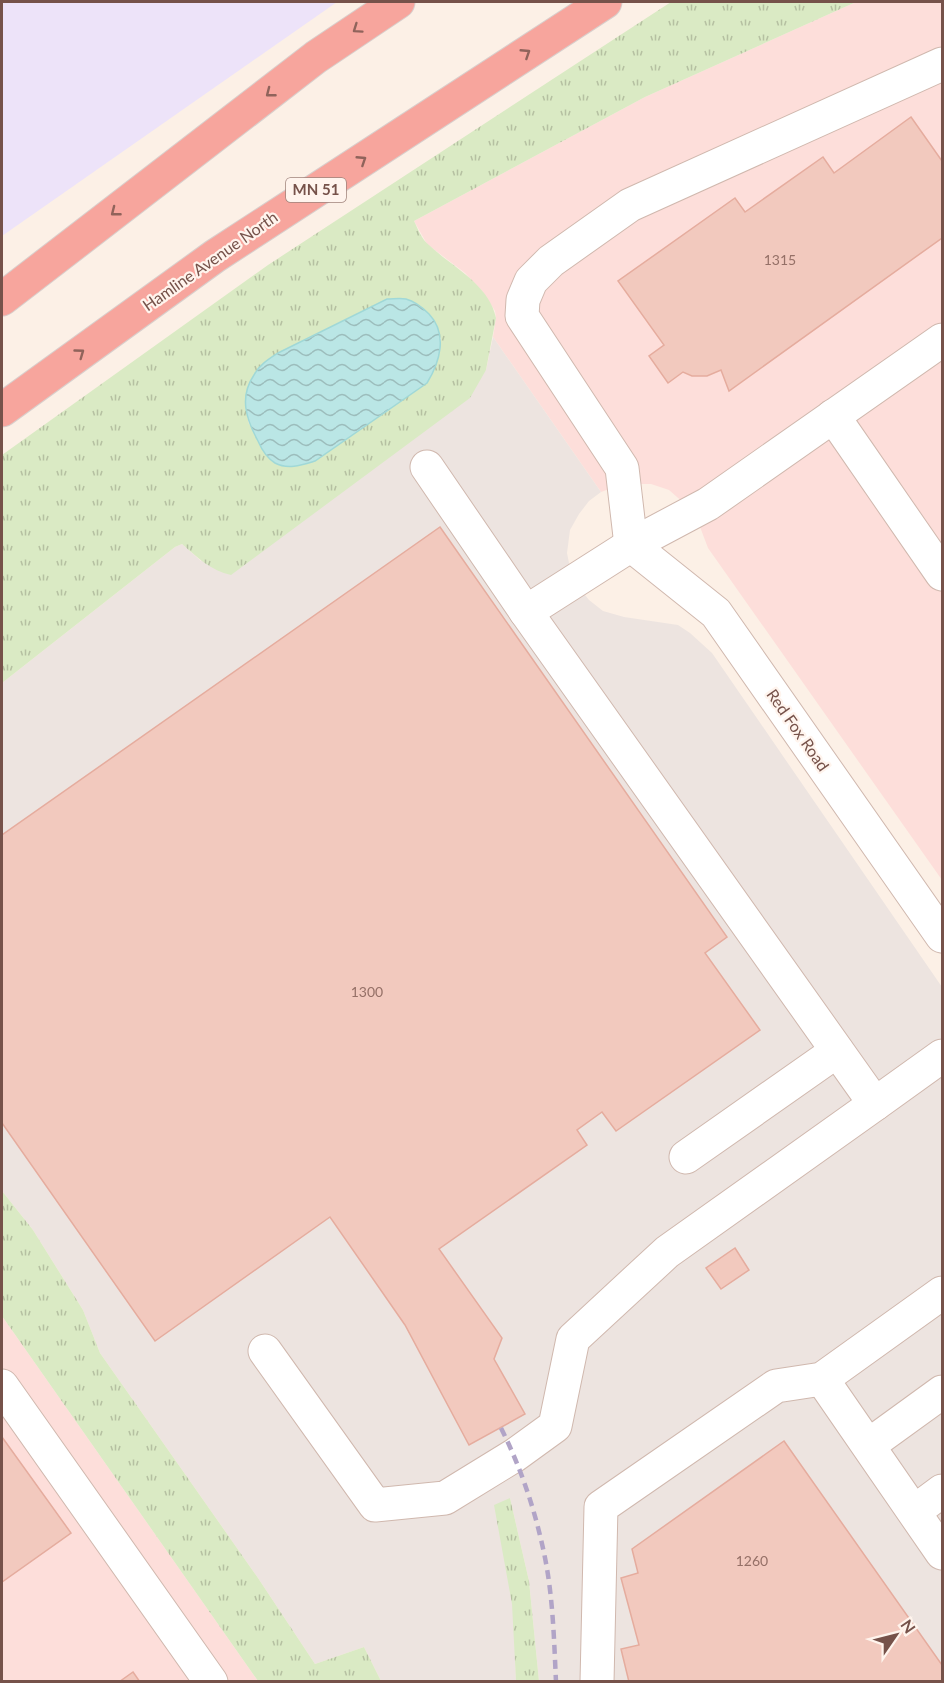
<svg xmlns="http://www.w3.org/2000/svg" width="944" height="1683" font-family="Lato,sans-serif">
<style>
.commercial{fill:#fddeda}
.industrial{fill:#ede4e0}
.education{fill:#ede3f9}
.grass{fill:url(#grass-tufts);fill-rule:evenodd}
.water{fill:url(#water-waves);stroke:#a0d8d7;stroke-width:1.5}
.building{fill:#f2c9be;stroke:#e5ac9e;stroke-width:1.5}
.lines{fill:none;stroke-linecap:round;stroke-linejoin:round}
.minor-casing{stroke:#d0b8ae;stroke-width:35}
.highway-casing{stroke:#d9cfcc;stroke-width:35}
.minor{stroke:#fff;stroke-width:33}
.highway{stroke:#f7a59d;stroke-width:33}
.rail{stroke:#b1a4c7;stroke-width:4.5;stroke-dasharray:9 6;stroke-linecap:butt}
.oneway{stroke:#90635b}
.labels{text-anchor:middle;stroke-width:4.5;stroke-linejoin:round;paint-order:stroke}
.number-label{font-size:14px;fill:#957067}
.shield{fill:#fff4ed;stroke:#9f837b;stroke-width:1.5}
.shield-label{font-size:15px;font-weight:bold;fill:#76524a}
.street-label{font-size:16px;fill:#76524a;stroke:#fff4ed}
</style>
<defs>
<pattern id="grass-tufts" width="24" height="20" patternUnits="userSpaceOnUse" patternTransform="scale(1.5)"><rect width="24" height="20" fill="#daeac4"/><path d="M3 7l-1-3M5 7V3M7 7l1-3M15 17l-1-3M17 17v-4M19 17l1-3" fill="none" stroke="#b5c0a1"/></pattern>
<pattern id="water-waves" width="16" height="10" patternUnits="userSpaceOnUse" patternTransform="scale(1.5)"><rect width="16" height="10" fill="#bae6e5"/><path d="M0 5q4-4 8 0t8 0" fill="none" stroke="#9cbdbc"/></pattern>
</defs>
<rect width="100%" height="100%" fill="#fcf0e6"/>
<g class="commercial">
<polygon points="856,2 942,2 942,880 708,548 697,519 685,504 669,490 651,484 633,484 615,487 601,492 493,337 496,318 495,311 483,292 465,273 427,244 414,221 645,97"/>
<polygon points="2,1316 258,1681 2,1681"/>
</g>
<polygon class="industrial" points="493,337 601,492 589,501 579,514 570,530 567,553 570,568 577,585 589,600 603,611 624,617 678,625 690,633 712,653 942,987 942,1681 539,1681 529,1581 510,1498 516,1681 381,1681 364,1647 315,1664 258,1578 100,1353 83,1310 33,1230 2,1191 2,683 175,547 182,544 201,561 486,370"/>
<polygon class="education" points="2,2 337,2 2,236"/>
<g class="grass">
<path d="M 671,2 L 856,2 L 645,97 L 414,221 C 418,229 422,240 429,245 C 452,267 489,284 496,318 L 486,370 L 470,398 L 231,575 C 211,571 197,557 182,544 L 175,547 L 2,683 L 2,455 L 268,265 ZM 387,299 L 441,338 C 439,356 436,368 427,383 L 315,461 L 249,424 C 241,393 251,372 278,353 Z"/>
<polygon points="2,1191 33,1230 83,1310 100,1353 258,1578 315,1664 364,1647 381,1681 258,1681 2,1316"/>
<polygon points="510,1498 529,1581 539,1681 516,1681 512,1604 494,1505"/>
</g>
<path class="water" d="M 387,299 C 393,299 400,298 406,299 C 414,301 423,308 429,314 C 448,334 440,362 427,383 L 315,461 C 302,465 288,470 275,463 C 267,458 261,448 258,441 C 246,419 239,397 254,375 C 259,365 269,359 278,353 Z"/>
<g class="building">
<polygon points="911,117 942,161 942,238 729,391 721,370 707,376 692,376 683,372 668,383 649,356 664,345 618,281 735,198 745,212 823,157 834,173"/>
<polygon points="440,527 727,937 705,953 760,1030 616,1131 602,1112 577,1130 587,1145 439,1249 502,1338 494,1359 525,1414 469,1445 405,1325 330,1217 155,1341 2,1123 2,835"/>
<polygon points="735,1248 749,1270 721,1289 706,1268"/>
<polygon points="2,1437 71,1533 2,1582"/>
<polygon points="784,1441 942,1665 942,1682 629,1682 621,1649 639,1645 621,1578 638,1573 632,1549"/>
<polygon points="133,1672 140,1682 119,1682"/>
</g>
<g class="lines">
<defs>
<g id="minor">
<polyline points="942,340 708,504 631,545 526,612 875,1104 942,1056"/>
<polyline points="833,416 942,574"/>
<polyline points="427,467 526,612"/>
<polyline points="631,545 622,468 522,316 523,300 531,281 551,261 630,205 942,64"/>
<polyline points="631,545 716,613 942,936"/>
<polyline points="686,1157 837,1051"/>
<polyline points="265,1351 375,1505 445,1498 515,1455 555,1426 573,1339 667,1252 875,1104"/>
<polyline points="822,1379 942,1553"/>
<polyline points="2,1386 211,1682"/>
<polyline points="869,1445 942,1392"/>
<polyline points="915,1511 942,1491"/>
<polyline points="597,1682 601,1507 776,1386 822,1379 942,1293"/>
</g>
<g id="highway">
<polyline points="2,299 316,57 398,2"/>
<polyline points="2,410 215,256 605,2"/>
</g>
</defs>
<use href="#minor" class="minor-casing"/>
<use href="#highway" class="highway-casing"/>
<use href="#minor" class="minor"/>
<use href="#highway" class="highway"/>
<path class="rail" d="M 501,1428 C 521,1468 535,1510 544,1553 C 553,1595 554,1639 556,1682"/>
</g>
<defs><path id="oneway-chevron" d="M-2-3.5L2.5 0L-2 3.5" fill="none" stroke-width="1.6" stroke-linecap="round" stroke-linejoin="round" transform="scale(1.5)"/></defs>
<g class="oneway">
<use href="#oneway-chevron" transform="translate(357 29) rotate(145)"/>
<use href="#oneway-chevron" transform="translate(526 53) rotate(-33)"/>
<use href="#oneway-chevron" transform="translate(270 93) rotate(142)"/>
<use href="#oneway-chevron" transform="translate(362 160) rotate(-33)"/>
<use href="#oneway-chevron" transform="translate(115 212) rotate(142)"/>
<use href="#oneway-chevron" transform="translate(80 353) rotate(-36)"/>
</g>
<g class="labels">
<g class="number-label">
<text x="780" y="265">1315</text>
<text x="367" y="997">1300</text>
<text x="752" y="1566">1260</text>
</g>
<rect class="shield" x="286" y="178" width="60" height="24" rx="4.5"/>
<g class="shield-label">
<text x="316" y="195">MN 51</text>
</g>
<g class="street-label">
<text transform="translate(210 261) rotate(-35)" y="6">Hamline Avenue North</text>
<text transform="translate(798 730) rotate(55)" y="6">Red Fox Road</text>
</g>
</g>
<rect width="944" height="1683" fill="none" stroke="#76524a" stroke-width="6"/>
<g transform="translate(896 1635) rotate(55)" stroke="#fff4ed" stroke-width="4.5" paint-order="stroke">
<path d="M0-4.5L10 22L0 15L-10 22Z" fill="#76524a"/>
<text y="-9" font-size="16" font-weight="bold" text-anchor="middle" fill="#76524a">N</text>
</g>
</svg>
